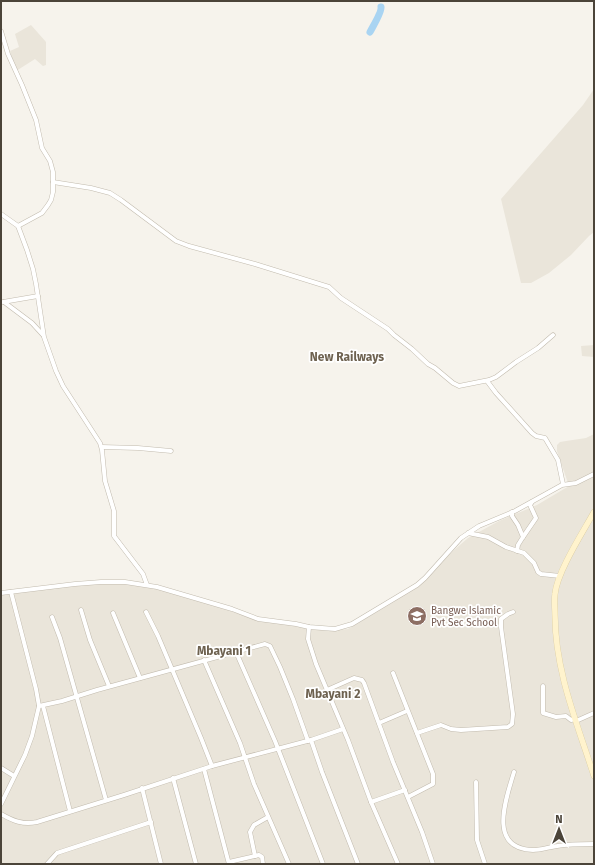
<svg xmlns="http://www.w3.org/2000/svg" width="595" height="865" font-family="'Fira Sans',sans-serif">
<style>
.residential{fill:#eae5da}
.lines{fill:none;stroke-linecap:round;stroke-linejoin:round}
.river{stroke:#a9d4f2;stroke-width:7}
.street-casing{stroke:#c2bbae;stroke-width:5}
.secondary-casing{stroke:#d6c79b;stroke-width:6}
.street{stroke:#fff;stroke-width:4}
.secondary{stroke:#fff3cd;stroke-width:5.5}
.labels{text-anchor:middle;stroke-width:3.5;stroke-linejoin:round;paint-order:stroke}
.education-label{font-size:10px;fill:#785e54;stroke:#fff;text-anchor:start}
.quarter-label{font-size:12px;font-weight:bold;fill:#6e6250;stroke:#fff}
</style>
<rect width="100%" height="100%" fill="#f6f3ec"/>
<g class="residential">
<polygon points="31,25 46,42 46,65 43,66 35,59 16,71 10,51 19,47 15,34"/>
<polygon points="594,89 594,232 589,236 571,255 549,273 531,283 521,283 501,199 583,105"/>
<polygon points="594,345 594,357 582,356 581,346"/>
<polygon points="594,434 594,864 1,864 1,595 99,582 131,584 174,592 257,620 327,631 348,629 392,603 423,582 453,551 468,538 499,521 537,505 569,486 557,451 557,445 560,442 566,441 586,438"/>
</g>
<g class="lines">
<path class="river" d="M 370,32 C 373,26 382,12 381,7"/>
<defs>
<g id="street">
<polyline points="1,31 8,54 22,85 36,120 42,148 50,161 53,172 53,192 51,200 48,205 42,213 18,226"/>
<polyline points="53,182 91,188 110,193 121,200 176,241 189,246 255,264 329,287 341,298 388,329 394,335 412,349 428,364 435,368 453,383 459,386 489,380 496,377 516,362 538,348 553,335"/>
<polyline points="1,214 18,226 27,250 33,269 36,284 44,337 56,371 63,386 100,443 102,450 105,481 114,511 114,536 143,574 147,585"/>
<polyline points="3,302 38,296"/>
<polyline points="4,302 32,323 43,335"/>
<polyline points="487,381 496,393 532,433 536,436 545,438 558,460 563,484"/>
<polyline points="102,447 138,448 171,451"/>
<polyline points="512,512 512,516 518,525 523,537 518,545 517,551"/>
<polyline points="468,533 488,537 506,547 524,553 534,563 538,572 541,574 560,576"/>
<polyline points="523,537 536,518 530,505 532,502"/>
<polyline points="1,593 75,584 101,582 125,582 157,587 232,609 258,619 296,624 309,627 335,629 352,624 417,585 425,578 461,538 479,526 515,511 562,485 576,483 594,474"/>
<polyline points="81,610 90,640 109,686"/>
<polyline points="146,612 158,636 201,738 212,766"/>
<polyline points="113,613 140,678"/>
<polyline points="52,617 60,638 106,800"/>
<polyline points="309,627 308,639 316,664 348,740 371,802 398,864"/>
<polyline points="236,652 275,741 323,864"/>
<polyline points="204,660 240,743 254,784 289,864"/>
<polyline points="393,673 433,774 433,784 408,797"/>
<polyline points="543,686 543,713 556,717 566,716 571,720 575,719"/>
<polyline points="327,690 354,678 362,680 364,683 393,762 422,832 433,864"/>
<polyline points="39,706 62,701 97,690 265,644 270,646 280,667 293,699 308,741"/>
<polyline points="43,706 70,811"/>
<polyline points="576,721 594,713"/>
<polyline points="379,723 407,711"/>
<polyline points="417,733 441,725 451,729 461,730 508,727 512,724 513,714 501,627 501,619 508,614 513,612"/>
<polyline points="311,740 322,772 358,864"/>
<polyline points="1,768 14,776"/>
<polyline points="204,769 229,864"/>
<path d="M 514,772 C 506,799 487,849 533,850 C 541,850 549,847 557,846 C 569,844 582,844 594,844"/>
<polyline points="173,778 196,864"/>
<polyline points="476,782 477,840 485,864"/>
<polyline points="142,788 161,864"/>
<polyline points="371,802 405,790"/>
<polyline points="1,804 25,755 32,736 39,706 36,689 11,592"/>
<path d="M 1,814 C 13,821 23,825 37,822 L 124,795 L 212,766 L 311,740 L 343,729"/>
<polyline points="255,856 250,832 254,825 268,817"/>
<polyline points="229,862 259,855 262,857 263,864"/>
<polyline points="47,864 57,853 151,822"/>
</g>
<path id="secondary" d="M 594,512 C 583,532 557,572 555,594 C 554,601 555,608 555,615 C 555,671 577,723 594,776"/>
</defs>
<use href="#street" class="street-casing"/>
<use href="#secondary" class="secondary-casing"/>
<use href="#street" class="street"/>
<use href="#secondary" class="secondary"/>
</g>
<defs>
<symbol id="school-disc" viewBox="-11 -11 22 22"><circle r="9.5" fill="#8d6e63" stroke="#fff"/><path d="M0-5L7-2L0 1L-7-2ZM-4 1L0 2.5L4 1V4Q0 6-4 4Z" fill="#fff"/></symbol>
</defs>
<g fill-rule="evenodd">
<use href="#school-disc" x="406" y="605" width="22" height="22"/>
</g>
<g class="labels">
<g class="education-label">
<text x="431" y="614">Bangwe Islamic<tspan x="431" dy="12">Pvt Sec School</tspan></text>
</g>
<g class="quarter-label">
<text x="347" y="361">New Railways</text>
<text x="224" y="655">Mbayani 1</text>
<text x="333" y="698">Mbayani 2</text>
</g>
</g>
<rect width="595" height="865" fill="none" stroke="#4b4439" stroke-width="4"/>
<g transform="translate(559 829)" stroke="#ffffff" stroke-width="3" paint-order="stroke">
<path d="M0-3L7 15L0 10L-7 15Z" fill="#4b4439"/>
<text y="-6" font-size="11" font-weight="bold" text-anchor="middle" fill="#4b4439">N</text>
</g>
</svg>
